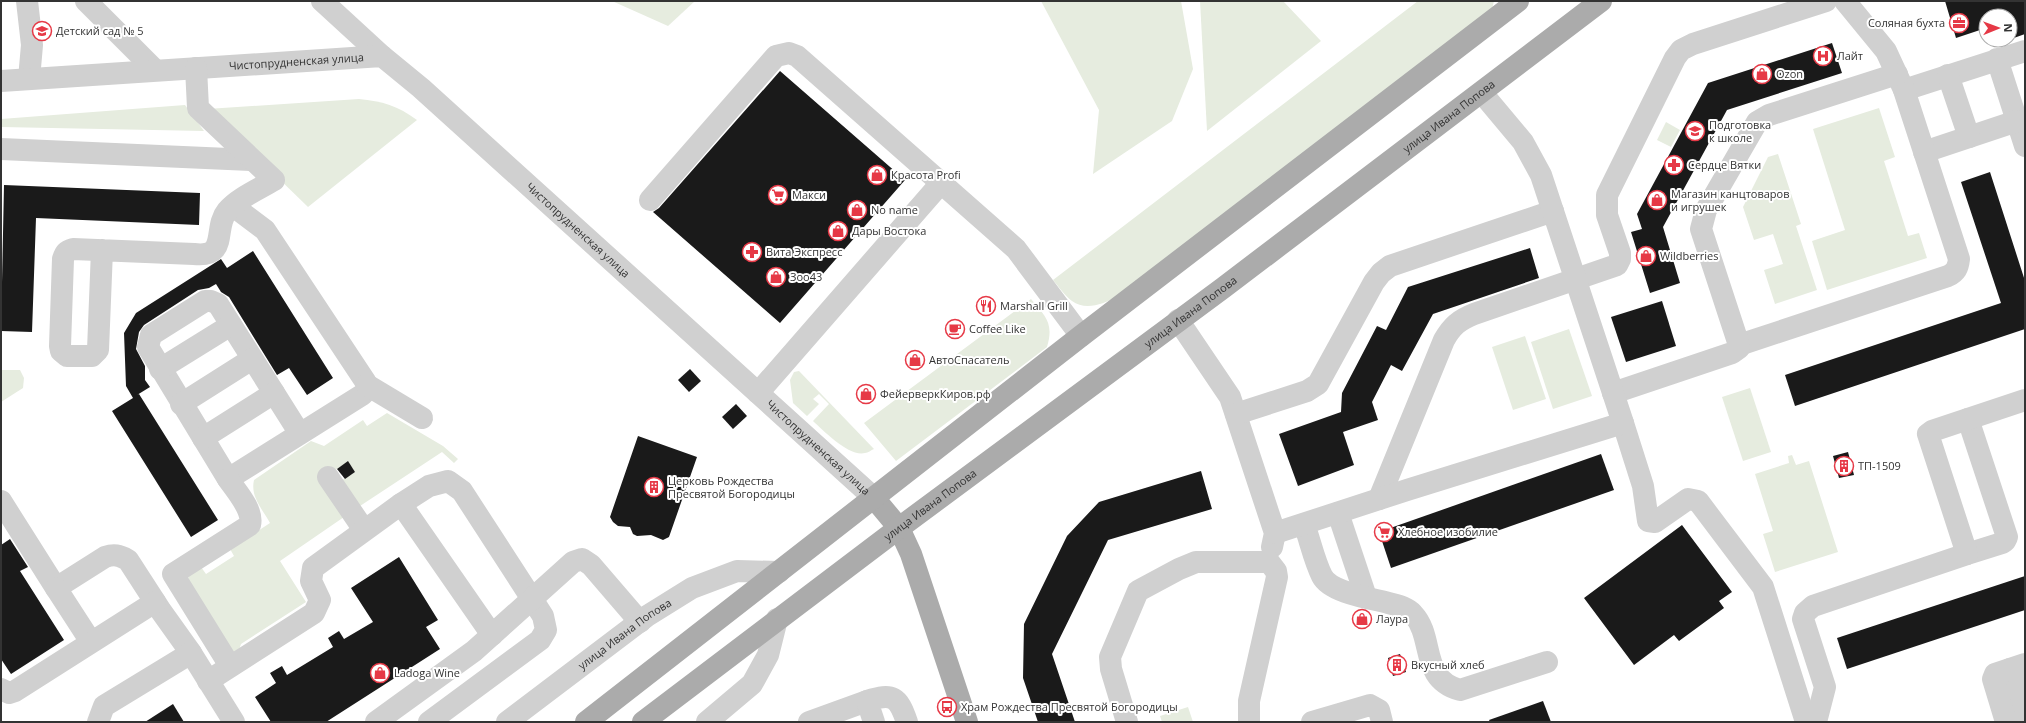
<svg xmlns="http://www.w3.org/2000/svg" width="2026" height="723" font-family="'Open Sans',sans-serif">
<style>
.green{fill:#e6ecdf}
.building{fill:#1a1a1a}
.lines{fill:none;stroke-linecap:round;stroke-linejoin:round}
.minor{stroke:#d0d0d0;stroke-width:22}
.major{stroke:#ababab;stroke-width:22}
.labels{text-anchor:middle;stroke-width:4;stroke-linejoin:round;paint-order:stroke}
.poi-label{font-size:11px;fill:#333;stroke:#fff;text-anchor:start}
.street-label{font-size:11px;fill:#333;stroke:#fff}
</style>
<rect width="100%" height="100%" fill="#fff"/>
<g class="green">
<polygon points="612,1 695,1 668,26"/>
<polygon points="1041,1 1181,1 1193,69 1172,121 1093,174 1099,110"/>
<polygon points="1200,1 1283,1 1321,41 1207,131"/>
<path d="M 1418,1 L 1494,1 L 1492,9 L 1116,297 C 1104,304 1085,311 1072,301 C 1065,296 1059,287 1053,280 Z"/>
<path d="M 359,99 C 382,101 398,106 417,120 L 308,207 L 207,109 Z"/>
<polygon points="185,105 204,131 1,127 1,119"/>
<polygon points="1879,108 1895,157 1884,161 1908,236 1919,233 1927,258 1827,290 1812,241 1845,230 1813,129"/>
<polygon points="1666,122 1680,130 1671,147 1657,140"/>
<polygon points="1778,154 1801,224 1796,226 1817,290 1775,304 1764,270 1783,264 1773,234 1754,240 1743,207 1768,157"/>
<path d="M 1031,299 C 1046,317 1054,323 1047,347 L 896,461 L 864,423 Z"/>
<polygon points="1569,329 1592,396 1553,409 1531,342"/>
<polygon points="1525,336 1546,399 1513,410 1492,347"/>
<polygon points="1,370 20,370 24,378 23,388 1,402"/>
<path d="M 799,371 L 874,449 C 871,450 868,453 865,453 C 849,457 824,431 813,421 L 829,404 L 819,394 L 813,399 L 819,404 L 807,416 L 793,403 L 790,380 L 794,372 Z"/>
<polygon points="1750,388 1771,452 1743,461 1722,397"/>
<path d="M 387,413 L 443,446 L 458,459 L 454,463 L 442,452 L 360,506 L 339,482 L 355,472 L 348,462 L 324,477 L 344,517 L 280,561 L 306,602 L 241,644 L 238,653 L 234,656 L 191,596 L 188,576 L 201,567 L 206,574 L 234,556 L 230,549 L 270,523 C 263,510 250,497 254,480 L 311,441 L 324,446 L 363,420 L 367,426 Z"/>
<polygon points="1792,455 1796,465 1809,461 1838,552 1775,572 1763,534 1773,531 1755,474 1789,463 1788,456"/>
<polygon points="1188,707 1193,722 1162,722 1160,716"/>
</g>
<g class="building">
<polygon points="1945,1 2025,1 2025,34 2011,39 2010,16 1986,16 1986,28 1956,38"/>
<polygon points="1832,43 1842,73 1727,110 1663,227 1680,283 1650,293 1631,232 1642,229 1637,214 1708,83"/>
<polygon points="780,71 905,180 780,323 653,212 659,208"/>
<polygon points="1990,172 2025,281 2025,329 1795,406 1785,375 2001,303 1961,182"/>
<polygon points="4,185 200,193 199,225 36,218 32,332 1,331"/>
<polygon points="1530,248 1539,278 1433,314 1402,371 1391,365 1372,402 1378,420 1343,432 1354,465 1298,486 1279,434 1341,412 1342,393 1377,326 1386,330 1408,287"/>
<polygon points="253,251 333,378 307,395 289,368 277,375 229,297 221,292 216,284 209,288 198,290 144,325 139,332 136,349 145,366 145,380 150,387 137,395 139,394 218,520 191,537 112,411 133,398 126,386 124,333 136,313 221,259 227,268"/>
<polygon points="1662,301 1676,346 1626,362 1611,317"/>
<polygon points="690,369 701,381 689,392 678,380"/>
<polygon points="736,404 747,416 733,429 722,417"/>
<polygon points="638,436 697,457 669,537 663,540 651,535 637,536 633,534 630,527 618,526 613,522 610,517"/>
<polygon points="1848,452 1854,475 1839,478 1833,456"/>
<polygon points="1601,454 1614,490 1391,568 1379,532"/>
<polygon points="348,461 355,472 345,479 337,469"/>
<polygon points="1201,471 1212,509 1108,540 1052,654 1075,722 1038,722 1023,678 1024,624 1067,536 1099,502"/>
<polygon points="1682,525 1732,592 1719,601 1724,608 1679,641 1674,635 1634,665 1584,598"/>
<polygon points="10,539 28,567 20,571 64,640 11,674 1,659 1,545"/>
<polygon points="399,557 438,620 426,627 440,649 326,722 271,722 255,697 276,683 270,673 282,666 287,675 333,647 328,638 339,631 344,639 373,622 351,588"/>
<polygon points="2025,576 2025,610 1847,669 1837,638"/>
<polygon points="1400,654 1406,672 1393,676 1388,658"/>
<polygon points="1543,701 1551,722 1490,722 1489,720"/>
<polygon points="173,704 184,722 145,722"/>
</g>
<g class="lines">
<g class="minor">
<polyline points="27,1 32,45 29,79"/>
<polyline points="86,1 155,70"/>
<polyline points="322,1 382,56"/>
<polyline points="1997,59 2025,146"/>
<path id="s1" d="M 1,81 L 382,56 L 421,88 L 874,498"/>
<polyline points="1904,90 2025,51"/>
<polyline points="1969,137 2017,121"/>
<polyline points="1,149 251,160"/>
<polyline points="1924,152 1969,137 1948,75"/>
<polyline points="650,200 776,56 789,53 797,56 1016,249 1081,336"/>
<polyline points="233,206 265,230 365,381 367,385 366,391 362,395 228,479 148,347 151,335 205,301 211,301 218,304 300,434"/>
<path d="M 102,250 L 98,350 L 92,356 L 67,356 L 61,351 L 60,346 L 63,259 C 65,253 66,251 73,249 L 194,254 C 229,258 213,228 227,211 C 238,198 259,189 274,180 L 198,108 L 196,68"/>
<polyline points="1178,320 1230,397 1275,533 1272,547"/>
<path d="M 1739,345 L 1948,276 C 1956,272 1958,268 1959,259 L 1904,90 L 1886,51 L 1845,1"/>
<polyline points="160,369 231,325"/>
<polyline points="367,385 422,418"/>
<polyline points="758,393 941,183"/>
<polyline points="1613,393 1732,353 1739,348 1739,345 1701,229 1706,210 1757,122 1769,115 1897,74"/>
<polyline points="181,404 252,359"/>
<polyline points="1236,414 1307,391 1318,384 1374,282 1381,273 1390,266 1553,211"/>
<polyline points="1623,423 1643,486 1648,521 1655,522 1688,499 1698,501 1763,587 1806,722"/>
<polyline points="203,438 274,393"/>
<polyline points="328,477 364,530"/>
<path d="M 228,479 C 236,491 254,510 250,525 L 173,574 L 230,666"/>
<path d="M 1379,499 L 1444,340 C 1452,326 1459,320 1474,314 L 1617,265 L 1620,259 L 1620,253 L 1607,215 L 1607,195 L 1675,58 L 1681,50 L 1693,44 L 1826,1"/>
<path d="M 1,501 L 56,588 L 105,557 C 114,554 119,555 128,560 L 161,611 L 191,653"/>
<polyline points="401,504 429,486 448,481 462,491 543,616 546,630 540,640 429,722"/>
<polyline points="1338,513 1366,597"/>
<path d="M 1304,524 C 1310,540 1314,560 1322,576 C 1330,592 1368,598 1385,602 C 1394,605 1406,606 1413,614 C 1435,637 1419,679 1460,690 L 1547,662"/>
<polyline points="1275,533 1407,490 1623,423 1541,175 1523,142 1482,93"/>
<polyline points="1967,554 2002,543 2005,541 2007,537 1968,419"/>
<polyline points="56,588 91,642"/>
<polyline points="2025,664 2010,669 2025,715"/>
<polyline points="208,681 314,613 320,600 311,581 313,568 401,504 492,635"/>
<polyline points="1,689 9,693 15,691 155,602"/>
<polyline points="98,722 104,706 191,653 234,722"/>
<polyline points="376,722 474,651 573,562 582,559 591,565 640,622"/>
<path id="s2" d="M 507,722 L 647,616 L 692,588 L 737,571 L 779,572"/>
<polyline points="707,722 752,684 768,655 777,619"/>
<polyline points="809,722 867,701"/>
<path d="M 874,722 L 867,701 C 893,693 898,696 907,722"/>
<polyline points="1127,722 1111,669 1110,657 1138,591 1179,569 1196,562 1269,562 1276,571 1277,577 1249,701 1249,722"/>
<polyline points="1312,722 1370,705 1379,710 1382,722"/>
<polyline points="1816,722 1825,687 1803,619 1805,613 1813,606 1967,554 1928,434 1932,431 2025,400"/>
<polyline points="2006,722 1993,679 1995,674 2010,669"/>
</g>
<g class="major">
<polyline points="874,498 899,528 911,554 967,722"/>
<polyline points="586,722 1081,336 1518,1"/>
<path id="s3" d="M 643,722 L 899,528 L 1223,288 L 1601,1"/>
</g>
</g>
<defs>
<symbol id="office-ring" viewBox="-11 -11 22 22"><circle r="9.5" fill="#fff" stroke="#e63946" stroke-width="1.5"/><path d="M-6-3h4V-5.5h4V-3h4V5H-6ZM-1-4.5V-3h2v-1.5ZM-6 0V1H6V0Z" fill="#e63946"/></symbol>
<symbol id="school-ring" viewBox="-11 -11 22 22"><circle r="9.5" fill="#fff" stroke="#e63946" stroke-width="1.5"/><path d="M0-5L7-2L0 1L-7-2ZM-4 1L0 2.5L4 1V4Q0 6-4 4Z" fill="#e63946"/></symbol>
<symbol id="hospital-ring" viewBox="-11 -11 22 22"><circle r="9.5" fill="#fff" stroke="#e63946" stroke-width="1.5"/><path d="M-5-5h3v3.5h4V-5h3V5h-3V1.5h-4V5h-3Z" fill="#e63946"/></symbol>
<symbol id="shop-ring" viewBox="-11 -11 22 22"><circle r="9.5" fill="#fff" stroke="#e63946" stroke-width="1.5"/><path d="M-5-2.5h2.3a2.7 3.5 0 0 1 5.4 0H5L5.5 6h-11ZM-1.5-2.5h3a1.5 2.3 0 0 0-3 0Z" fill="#e63946"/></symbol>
<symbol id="pharmacy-ring" viewBox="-11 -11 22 22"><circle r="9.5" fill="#fff" stroke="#e63946" stroke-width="1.5"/><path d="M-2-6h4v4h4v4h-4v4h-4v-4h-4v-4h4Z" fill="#e63946"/></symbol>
<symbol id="supermarket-ring" viewBox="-11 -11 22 22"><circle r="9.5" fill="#fff" stroke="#e63946" stroke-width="1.5"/><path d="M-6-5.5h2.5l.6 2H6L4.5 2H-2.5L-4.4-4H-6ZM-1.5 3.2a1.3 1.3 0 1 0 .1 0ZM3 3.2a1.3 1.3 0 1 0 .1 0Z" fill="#e63946"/></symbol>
<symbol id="restaurant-ring" viewBox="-11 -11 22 22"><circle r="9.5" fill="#fff" stroke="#e63946" stroke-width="1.5"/><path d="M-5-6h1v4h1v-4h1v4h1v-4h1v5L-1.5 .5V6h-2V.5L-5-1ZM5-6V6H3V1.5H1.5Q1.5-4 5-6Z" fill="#e63946"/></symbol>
<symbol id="cafe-ring" viewBox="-11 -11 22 22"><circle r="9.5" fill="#fff" stroke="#e63946" stroke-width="1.5"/><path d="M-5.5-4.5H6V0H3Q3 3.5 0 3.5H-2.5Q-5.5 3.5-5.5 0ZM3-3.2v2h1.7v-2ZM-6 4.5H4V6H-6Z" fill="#e63946"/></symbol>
<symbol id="building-ring" viewBox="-11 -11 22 22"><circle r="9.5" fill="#fff" stroke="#e63946" stroke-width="1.5"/><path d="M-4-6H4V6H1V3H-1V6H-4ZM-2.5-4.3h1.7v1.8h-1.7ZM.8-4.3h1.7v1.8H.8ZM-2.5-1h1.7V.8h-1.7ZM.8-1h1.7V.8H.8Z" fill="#e63946"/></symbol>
<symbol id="bus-ring" viewBox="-11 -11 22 22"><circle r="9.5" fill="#fff" stroke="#e63946" stroke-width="1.5"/><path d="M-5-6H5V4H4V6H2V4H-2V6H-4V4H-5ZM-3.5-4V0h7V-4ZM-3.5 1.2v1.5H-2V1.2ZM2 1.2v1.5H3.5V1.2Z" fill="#e63946"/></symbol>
</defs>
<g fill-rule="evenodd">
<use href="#office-ring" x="1948" y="12" width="22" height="22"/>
<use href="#school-ring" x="31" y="20" width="22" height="22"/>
<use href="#hospital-ring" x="1812" y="45" width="22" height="22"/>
<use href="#shop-ring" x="1751" y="63" width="22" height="22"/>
<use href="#school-ring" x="1684" y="120" width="22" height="22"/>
<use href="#pharmacy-ring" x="1663" y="154" width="22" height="22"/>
<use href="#shop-ring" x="866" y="164" width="22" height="22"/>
<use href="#supermarket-ring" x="767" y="184" width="22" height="22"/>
<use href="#shop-ring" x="1646" y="189" width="22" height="22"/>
<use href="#shop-ring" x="846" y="199" width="22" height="22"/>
<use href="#shop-ring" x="827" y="220" width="22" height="22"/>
<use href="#pharmacy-ring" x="741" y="241" width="22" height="22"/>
<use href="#shop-ring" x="1635" y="245" width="22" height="22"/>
<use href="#shop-ring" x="765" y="266" width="22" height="22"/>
<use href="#restaurant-ring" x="975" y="295" width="22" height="22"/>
<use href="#cafe-ring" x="944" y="318" width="22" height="22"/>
<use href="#shop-ring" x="904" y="349" width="22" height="22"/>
<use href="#shop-ring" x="855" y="383" width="22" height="22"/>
<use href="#building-ring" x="1833" y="455" width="22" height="22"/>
<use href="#building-ring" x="643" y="476" width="22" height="22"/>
<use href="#supermarket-ring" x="1373" y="521" width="22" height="22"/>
<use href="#shop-ring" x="1351" y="608" width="22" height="22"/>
<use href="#building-ring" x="1386" y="654" width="22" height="22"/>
<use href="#shop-ring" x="369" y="662" width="22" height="22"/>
<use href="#bus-ring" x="936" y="696" width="22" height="22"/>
</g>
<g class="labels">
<g class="poi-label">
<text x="1945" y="27" text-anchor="end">Соляная бухта</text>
<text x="56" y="35">Детский сад № 5</text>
<text x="1837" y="60">Лайт</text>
<text x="1776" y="78">Ozon</text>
<text x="1709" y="129">Подготовка<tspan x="1709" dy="13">к школе</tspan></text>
<text x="1688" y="169">Сердце Вятки</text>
<text x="891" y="179">Красота Profi</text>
<text x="1671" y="198">Магазин канцтоваров<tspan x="1671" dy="13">и игрушек</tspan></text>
<text x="792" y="199">Макси</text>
<text x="871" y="214">No name</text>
<text x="852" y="235">Дары Востока</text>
<text x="766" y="256">Вита Экспресс</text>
<text x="1660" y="260">Wildberries</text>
<text x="790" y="281">Зоо43</text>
<text x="1000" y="310">Marshall Grill</text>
<text x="969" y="333">Coffee Like</text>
<text x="929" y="364">АвтоСпасатель</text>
<text x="880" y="398">ФейерверкКиров.рф</text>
<text x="1858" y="470">ТП-1509</text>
<text x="668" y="485">Церковь Рождества<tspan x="668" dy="13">Пресвятой Богородицы</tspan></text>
<text x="1398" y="536">Хлебное изобилие</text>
<text x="1376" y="623">Лаура</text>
<text x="1411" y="669">Вкусный хлеб</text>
<text x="394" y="677">Ladoga Wine</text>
<text x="961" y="711">Храм Рождества Пресвятой Богородицы</text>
</g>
<g class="street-label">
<text dy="4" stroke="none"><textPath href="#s1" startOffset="296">Чистопрудненская улица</textPath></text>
<text dy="4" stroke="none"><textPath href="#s3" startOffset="1008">улица Ивана Попова</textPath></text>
<text dy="4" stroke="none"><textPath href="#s1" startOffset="644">Чистопрудненская улица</textPath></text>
<text dy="4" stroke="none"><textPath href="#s3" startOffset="684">улица Ивана Попова</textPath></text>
<text dy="4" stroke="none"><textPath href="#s1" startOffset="968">Чистопрудненская улица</textPath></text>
<text dy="4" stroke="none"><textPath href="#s3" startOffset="360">улица Ивана Попова</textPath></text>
<text dy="4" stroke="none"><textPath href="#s2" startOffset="147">улица Ивана Попова</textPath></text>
</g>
</g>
<rect width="2026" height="723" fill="none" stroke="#333333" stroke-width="4"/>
<g transform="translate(1998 28) rotate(89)"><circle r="19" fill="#ffffff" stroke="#adadad"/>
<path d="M0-3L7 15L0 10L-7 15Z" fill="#e63946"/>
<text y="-6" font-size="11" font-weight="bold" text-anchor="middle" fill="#333333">N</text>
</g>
</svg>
